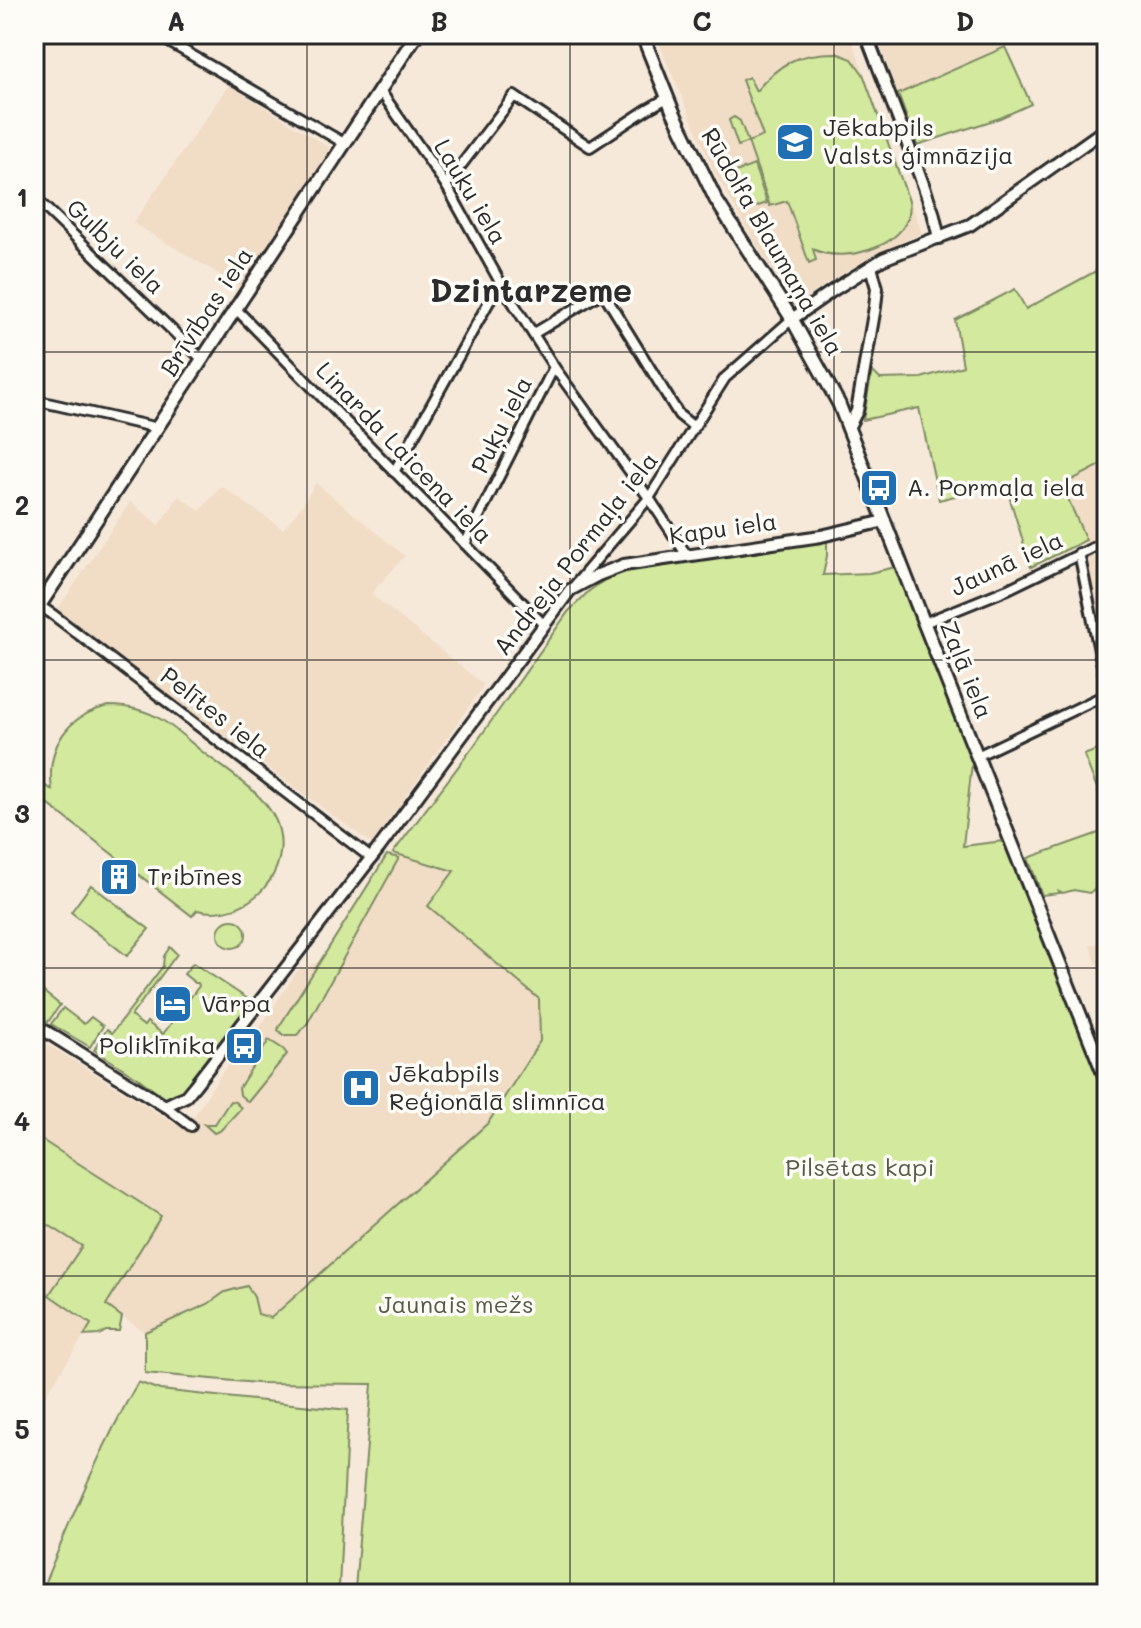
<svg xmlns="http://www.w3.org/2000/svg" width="1141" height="1628" font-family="Mali,sans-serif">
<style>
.built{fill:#f1dcc6}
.green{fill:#d2e99e;stroke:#7e8a64;stroke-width:2}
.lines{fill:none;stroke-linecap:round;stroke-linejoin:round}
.minor-casing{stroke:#2b2b2b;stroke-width:14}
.tertiary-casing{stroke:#2b2b2b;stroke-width:16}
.secondary-casing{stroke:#2b2b2b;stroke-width:17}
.minor{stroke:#fdfcf7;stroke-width:8}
.tertiary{stroke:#fdfcf7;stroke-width:10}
.secondary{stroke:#fdfcf7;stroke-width:11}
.grid{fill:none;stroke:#2b2b2b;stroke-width:2;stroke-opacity:0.55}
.labels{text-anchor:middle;stroke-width:7;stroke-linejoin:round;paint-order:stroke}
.poi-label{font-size:24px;fill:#2b2b2b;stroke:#fdfcf7;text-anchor:start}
.street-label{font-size:24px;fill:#2b2b2b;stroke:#fdfcf7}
.park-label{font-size:24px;fill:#555a48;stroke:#fdfcf7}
.district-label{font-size:32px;font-weight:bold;fill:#2b2b2b;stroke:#fdfcf7}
.neatline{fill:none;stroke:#2b2b2b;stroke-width:3}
.grid-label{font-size:26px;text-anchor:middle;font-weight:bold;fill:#2b2b2b}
</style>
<rect width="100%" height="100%" fill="#f6e9da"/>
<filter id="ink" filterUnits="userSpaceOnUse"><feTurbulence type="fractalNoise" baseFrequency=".0125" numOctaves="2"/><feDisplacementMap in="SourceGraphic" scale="16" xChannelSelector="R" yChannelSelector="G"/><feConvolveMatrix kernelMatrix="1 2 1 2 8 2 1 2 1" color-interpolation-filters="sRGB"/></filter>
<g filter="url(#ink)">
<g class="built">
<polygon points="655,34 850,34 922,233 878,252 835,278 796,305 760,251 715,174"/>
<polygon points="876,34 1030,34 898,94"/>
<polygon points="229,85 330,148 241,287 133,223"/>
<polygon points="1107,462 1107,676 1101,650 1098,614 1086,574 1086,540 1062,485"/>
<polygon points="316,483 405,556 371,594 484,685 372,844 56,612 130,502 159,525 179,496 200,511 221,486 283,529 301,507"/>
<polygon points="393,853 455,871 428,907 539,999 540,1041 488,1123 271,1318 258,1314 254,1297 225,1292 208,1304 145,1332 106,1306 160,1216 34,1135 34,1036 185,1130 223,1071 235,1060 253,1038 298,970 323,960"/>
<polygon points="1107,941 1107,991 1090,945"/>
<polygon points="34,1216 83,1246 91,1325 34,1413"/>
</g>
<g class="green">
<polygon points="1005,47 1031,104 1000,118 917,145 898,94"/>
<path d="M 836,53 L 852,59 L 863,74 L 909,201 C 917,244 844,266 813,249 L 816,260 L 809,263 L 787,201 L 770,206 L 748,142 L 738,146 L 729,120 L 734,117 L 740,121 L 748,142 L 763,136 L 742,80 L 749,77 L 756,91 C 780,63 797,53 836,53 Z"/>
<polygon points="754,165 767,203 746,210 733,173"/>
<polygon points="1107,265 1107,462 1062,485 1086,540 1031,567 1005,483 939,500 919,408 863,420 872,371 880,379 921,378 963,366 955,320 1015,289 1026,309"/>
<path d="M 827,541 L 827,556 L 823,575 L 869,573 L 896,567 L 972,763 L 963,846 L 1003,841 L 1107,1101 L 1107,1594 L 40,1594 C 70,1522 99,1450 138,1382 L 160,1390 L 348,1410 L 339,1587 L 355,1589 L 372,1384 L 257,1383 L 145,1373 L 145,1332 L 208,1304 L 225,1292 L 247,1286 L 254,1297 L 258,1314 L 271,1318 L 488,1123 L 540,1041 L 539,999 L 428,906 L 454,871 L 393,853 L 473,747 L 568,612 L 589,591 L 609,577 L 639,568 Z"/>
<path d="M 109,706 C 127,706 146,710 162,720 C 175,728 188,740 200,750 C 224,769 264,792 276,821 C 296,871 248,923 197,910 L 192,916 L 35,794 L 43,784 L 52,790 C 46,748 66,715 109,706 Z"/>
<polygon points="1107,746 1107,814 1084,755"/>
<polygon points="1107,830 1107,850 1100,864 1095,889 1089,893 1074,890 1063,893 1059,891 1060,893 1042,895 1028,858"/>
<polygon points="387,855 399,858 307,1024 297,1035 283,1035 278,1030 279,1027"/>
<polygon points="91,885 149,929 127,956 71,912"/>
<circle cx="232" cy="934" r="14"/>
<path d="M 170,947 L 177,954 L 131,1016 L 144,1026 L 147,1022 L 163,1034 L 199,986 L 198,983 L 195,983 L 184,974 L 193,963 L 251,1001 L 251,1005 L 189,1085 C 183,1092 175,1099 165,1099 L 138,1078 L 94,1050 L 107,1029 L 112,1033 L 163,966 L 164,956 Z"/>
<polygon points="34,984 60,1005 48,1022 34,1013"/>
<polygon points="63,1008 84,1024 91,1017 103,1026 90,1047 51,1024"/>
<polygon points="269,1040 283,1049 287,1054 248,1102 240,1095 239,1088"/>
<polygon points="230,1101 235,1102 241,1108 220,1131 214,1133 204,1124 215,1124"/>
<polygon points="34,1135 161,1216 106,1305 122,1317 119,1331 106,1331 99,1335 84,1336 91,1324 49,1295 82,1246 34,1216"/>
</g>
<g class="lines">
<defs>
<g id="minor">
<polyline points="155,34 344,143"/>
<polyline points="379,89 446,185 500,282 554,367 649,498 686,554"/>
<polyline points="446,185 514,96 590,147 646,110 667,98"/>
<polyline points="34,197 203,360"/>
<polyline points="236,309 544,625"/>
<polyline points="533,334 603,292 679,415 694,427"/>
<polyline points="34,400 158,428"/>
<polyline points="394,472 500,282"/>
<polyline points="465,544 554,367"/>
<polyline points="1079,553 1107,690"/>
<polyline points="574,586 649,498 725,378 792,319"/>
<polyline points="34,602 52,614 371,858"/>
<polyline points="924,623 1008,589 1107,541"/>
<polyline points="977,756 1107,694"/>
<polyline points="165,1106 191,1126"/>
</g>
<g id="tertiary">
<polyline points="866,34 920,176 933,212 939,238"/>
<polyline points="792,319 835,289 883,259 970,225 1107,128"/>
<polyline points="848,428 857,411 875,307 877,288 871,267"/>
<polyline points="34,1024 165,1106 186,1096 195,1085 379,848 570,590 598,575 624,565 821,536 885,521"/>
</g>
<g id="secondary">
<polyline points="642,34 672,109 716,200 792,319 839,404 924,623 1107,1082"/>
<polyline points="34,614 417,34"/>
</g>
</defs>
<use href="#minor" class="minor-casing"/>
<use href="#tertiary" class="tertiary-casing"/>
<use href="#secondary" class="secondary-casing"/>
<use href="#minor" class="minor"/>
<use href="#tertiary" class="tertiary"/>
<use href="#secondary" class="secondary"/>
</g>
</g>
<path class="grid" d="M 307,34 L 307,1594M 570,34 L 570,1594M 834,34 L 834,1594M 34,352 L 1107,352M 34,660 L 1107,660M 34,968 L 1107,968M 34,1276 L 1107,1276"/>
<defs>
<symbol id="school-square" viewBox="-11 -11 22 22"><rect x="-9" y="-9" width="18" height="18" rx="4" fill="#1f6fb2" stroke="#fdfcf7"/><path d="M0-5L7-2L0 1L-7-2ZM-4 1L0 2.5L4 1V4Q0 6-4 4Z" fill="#fff"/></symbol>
<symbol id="bus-square" viewBox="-11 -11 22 22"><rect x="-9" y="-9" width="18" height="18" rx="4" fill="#1f6fb2" stroke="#fdfcf7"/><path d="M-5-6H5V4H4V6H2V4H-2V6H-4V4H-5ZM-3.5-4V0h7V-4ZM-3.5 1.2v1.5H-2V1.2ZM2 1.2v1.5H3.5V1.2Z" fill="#fff"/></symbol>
<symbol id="building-square" viewBox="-11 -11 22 22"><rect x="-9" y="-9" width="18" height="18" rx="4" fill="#1f6fb2" stroke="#fdfcf7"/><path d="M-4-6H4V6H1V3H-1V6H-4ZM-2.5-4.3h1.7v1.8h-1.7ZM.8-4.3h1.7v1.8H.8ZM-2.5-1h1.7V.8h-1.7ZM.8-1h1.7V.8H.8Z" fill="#fff"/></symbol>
<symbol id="hotel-square" viewBox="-11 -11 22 22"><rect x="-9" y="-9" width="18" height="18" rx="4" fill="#1f6fb2" stroke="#fdfcf7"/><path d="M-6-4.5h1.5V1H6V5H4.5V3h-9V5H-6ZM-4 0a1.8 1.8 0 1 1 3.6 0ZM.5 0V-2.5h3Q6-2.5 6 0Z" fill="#fff"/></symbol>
<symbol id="hospital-square" viewBox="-11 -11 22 22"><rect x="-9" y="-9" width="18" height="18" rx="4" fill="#1f6fb2" stroke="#fdfcf7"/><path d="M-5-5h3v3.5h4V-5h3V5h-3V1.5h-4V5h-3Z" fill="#fff"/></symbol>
</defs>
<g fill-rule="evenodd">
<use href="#school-square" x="773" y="120" width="44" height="44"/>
<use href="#bus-square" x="857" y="466" width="44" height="44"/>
<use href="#building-square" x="97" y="855" width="44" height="44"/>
<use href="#hotel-square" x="151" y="982" width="44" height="44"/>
<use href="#bus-square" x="222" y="1024" width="44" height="44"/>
<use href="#hospital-square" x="339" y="1066" width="44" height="44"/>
</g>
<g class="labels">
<g class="poi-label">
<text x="823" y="136">Jēkabpils<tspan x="823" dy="28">Valsts ģimnāzija</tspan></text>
<text x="907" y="496">A. Pormaļa iela</text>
<text x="147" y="885">Tribīnes</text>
<text x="201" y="1012">Vārpa</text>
<text x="216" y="1054" text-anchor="end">Poliklīnika</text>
<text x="389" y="1082">Jēkabpils<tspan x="389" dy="28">Reģionālā slimnīca</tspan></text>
</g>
<g class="street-label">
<text transform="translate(470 192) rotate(59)" y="8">Lauku iela</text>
<text transform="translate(772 242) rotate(60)" y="8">Rūdolfa Blaumaņa iela</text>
<text transform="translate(115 247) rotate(44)" y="8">Gulbju iela</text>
<text transform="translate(207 312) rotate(-57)" y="8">Brīvības iela</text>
<text transform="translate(502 425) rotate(-63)" y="8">Puķu iela</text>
<text transform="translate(404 453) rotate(46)" y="8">Linarda Laicena iela</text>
<text transform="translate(723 529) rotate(-8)" y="8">Kapu iela</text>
<text transform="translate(576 554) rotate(-52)" y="8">Andreja Pormaļa iela</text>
<text transform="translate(1007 564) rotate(-25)" y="8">Jaunā iela</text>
<text transform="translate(966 670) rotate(68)" y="8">Zaļā iela</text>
<text transform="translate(215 713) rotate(38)" y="8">Pelītes iela</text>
</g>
<g class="park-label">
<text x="860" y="1176">Pilsētas kapi</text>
<text x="456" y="1313">Jaunais mežs</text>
</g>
<g class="district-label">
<text x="531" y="302">Dzintarzeme</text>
</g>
</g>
<rect width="1141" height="1628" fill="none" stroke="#fdfcf7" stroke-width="88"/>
<rect x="44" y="44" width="1053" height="1540" class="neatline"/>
<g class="grid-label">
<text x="176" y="31">A</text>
<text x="439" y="31">B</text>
<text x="702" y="31">C</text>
<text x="965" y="31">D</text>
<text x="22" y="207">1</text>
<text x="22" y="515">2</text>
<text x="22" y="823">3</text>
<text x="22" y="1131">4</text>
<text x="22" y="1439">5</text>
</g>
</svg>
